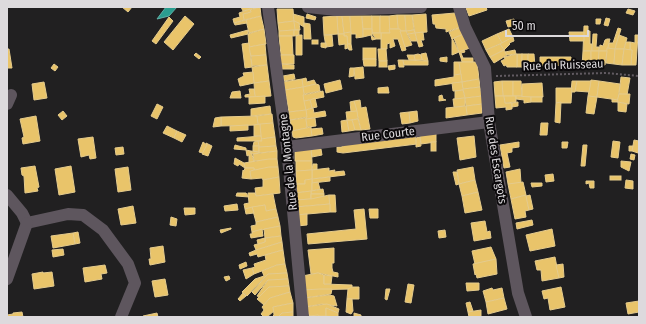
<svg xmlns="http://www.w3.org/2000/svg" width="646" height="324" font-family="'Fira Sans Condensed',sans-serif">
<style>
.homes{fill:#e9c46a;stroke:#e5cb8c}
.schools{fill:#2a9d8f;stroke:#60afa6}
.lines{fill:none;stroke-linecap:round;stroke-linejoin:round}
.path{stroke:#625b62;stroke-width:2;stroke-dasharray:2 2;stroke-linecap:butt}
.minor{stroke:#5e565e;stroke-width:12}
.labels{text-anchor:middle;stroke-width:4;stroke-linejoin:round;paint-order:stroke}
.street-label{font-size:12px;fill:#dddadd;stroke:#0b090b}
</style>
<rect width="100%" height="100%" fill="#212021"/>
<g class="homes">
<polygon points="122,7 132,7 128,12"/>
<polygon points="241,7 260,7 243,11"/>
<polygon points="260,7 261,16 244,20 243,14 251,12 250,10"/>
<polygon points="486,7 487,10 469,16 466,8"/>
<polygon points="250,9 251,12 243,14 244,20 234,23 233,19 240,17 239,13"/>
<polygon points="277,9 293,9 294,21 278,23"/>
<polygon points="628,9 635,11 633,15 626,13"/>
<polygon points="455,13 461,27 446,32 446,29 436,28 435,24 433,24 432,15"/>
<polygon points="293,14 304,17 304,27 294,21"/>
<polygon points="307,14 316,17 315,20 306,18"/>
<polygon points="426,14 427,32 415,33 412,15"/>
<polygon points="397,15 405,15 406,31 400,31 398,29"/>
<polygon points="397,15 398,29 389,29 389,16"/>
<polygon points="405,15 412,15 414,30 406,31"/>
<polygon points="185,16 194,24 173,50 164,42"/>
<polygon points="261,16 264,29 249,33 246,20"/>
<polygon points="337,16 342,16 344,34 338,34"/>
<polygon points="337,16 338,34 324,35 323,17"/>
<polygon points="342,16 350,16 351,32 344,33"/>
<polygon points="350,16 362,16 363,37 356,38 356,34 351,34"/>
<polygon points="362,16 372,16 372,29 363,29"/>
<rect x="372" y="16" width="8" height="17"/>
<polygon points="380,16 389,16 390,33 380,33"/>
<polygon points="169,17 173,21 156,44 152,41"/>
<polygon points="606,18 610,19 608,26 604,25"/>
<polygon points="514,19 516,25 508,27 506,21"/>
<polygon points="596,19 601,19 600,24 596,24"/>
<polygon points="246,20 247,23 235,25 234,23"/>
<polygon points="294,21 295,30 279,31 278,23"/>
<polygon points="294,21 299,23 300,30 295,30"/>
<polygon points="304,23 310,24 311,39 304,39"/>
<polygon points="584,26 588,26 588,31 590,31 590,44 592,44 592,51 583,51"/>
<polygon points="461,27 464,34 452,39 449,32"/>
<polygon points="618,28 621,29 615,49 607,48 609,43 613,43"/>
<polygon points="264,29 266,44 249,47 248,34"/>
<polygon points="363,29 372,29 372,36 376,39 372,40 371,35 363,37"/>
<polygon points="389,29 400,29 406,50 402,51 398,39 393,39 395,46 390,48 390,43 387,44 387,49 381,49 381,33 390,33"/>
<polygon points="509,29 513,37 502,43 497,34"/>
<polygon points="248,30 248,34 231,38 230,35"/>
<polygon points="294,30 294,36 279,36 279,31"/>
<polygon points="294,30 299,30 299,35 294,36"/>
<polygon points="414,30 415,33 408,34 406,31"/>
<polygon points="400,31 406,31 412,45 405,47"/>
<polygon points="351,32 351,44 347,44 347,36 344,36 344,33"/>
<polygon points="423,32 424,40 421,40 423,46 419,47 415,33"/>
<polygon points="569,32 584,32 584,41 570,41"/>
<polygon points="372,33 381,33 381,39 376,39"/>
<polygon points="415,33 417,41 411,41 408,34"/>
<polygon points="338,34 344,34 344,36 347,36 348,48 345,49 345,44 339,45"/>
<polygon points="464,34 470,48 459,52 454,38"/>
<polygon points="497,34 502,43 486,50 482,41"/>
<polygon points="593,34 597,34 596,47 599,47 599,51 592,51"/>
<polygon points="299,35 302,35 302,55 296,55 296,36"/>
<polygon points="324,35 332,35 333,46 326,47"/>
<polygon points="619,35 627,38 624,49 615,49"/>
<polygon points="635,35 638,35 636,65 631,65 632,50 630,50 630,42 635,43"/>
<polygon points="279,36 292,36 293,55 281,55"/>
<polygon points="513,37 514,41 509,43 510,44 504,50 500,44"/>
<polygon points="452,38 459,52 452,55"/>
<polygon points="607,39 610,39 607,51 599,51 600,45 603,46 605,40"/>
<rect x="312" y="40" width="6" height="4"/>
<polygon points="626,42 630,42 630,50 624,49"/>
<polygon points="249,43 252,67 245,68 242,44"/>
<polygon points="321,43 326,43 326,48 321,47"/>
<polygon points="265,44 266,55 251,56 249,47"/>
<polygon points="347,44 351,44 352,50 349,50"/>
<polygon points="500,44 504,50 490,57 486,50"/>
<rect x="363" y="48" width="13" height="11"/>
<polygon points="607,48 615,49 614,64 606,63"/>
<polygon points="7,49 9,49 12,68 7,68"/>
<polygon points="378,49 386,49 387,61 379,61"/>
<polygon points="615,49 624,49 622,65 614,64"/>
<polygon points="624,49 632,50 631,65 622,65"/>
<polygon points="464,50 465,52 461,53 463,58 461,58 459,52"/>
<polygon points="504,50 507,55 494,63 490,57"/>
<polygon points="515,50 516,54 507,55 505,52"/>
<polygon points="583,51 591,51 591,65 582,66"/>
<polygon points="591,51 599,51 598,65 591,65"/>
<polygon points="599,51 607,51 605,65 598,65"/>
<polygon points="196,53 201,57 199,59 194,55"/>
<polygon points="426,53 428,61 422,60 421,54"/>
<polygon points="418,54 421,55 422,60 415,60 414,55"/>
<rect x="517" y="54" width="5" height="13"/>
<polygon points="517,54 517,67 507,67 506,65 504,66 501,61 505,59 504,57"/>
<rect x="522" y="54" width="6" height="13"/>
<polygon points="528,54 534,54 535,67 528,67"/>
<polygon points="266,55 267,65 252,66 251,56"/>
<polygon points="278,55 294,55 294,64 280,64"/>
<polygon points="407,55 414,55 415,60 409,60"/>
<polygon points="447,57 447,62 440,61 440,58"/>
<polygon points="540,57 571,57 571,65 540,66"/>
<polygon points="461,58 473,58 473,62 462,62"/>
<polygon points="363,59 376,59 376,66 364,66"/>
<polygon points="398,60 403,60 404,67 399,67"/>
<polygon points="403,60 428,61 428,65 404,65"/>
<rect x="379" y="61" width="8" height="6"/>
<polygon points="454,62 459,62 461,74 454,75"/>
<polygon points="459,62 477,62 479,79 462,82"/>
<polygon points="54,64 58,67 55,71 51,68"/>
<polygon points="280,64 294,65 294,69 281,69"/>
<polygon points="267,65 269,81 254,83 252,67"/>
<polygon points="395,65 395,69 389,70 388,66"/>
<polygon points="363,67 364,78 355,79 354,68"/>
<polygon points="350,68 354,68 354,76 349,77"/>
<polygon points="253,72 254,83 240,86 238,79 244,76 243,73"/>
<polygon points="294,74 295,79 284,81 283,76"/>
<polygon points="461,74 462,82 435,86 435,80 454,77 454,75"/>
<polygon points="621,77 630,78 627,95 619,94"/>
<polygon points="306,78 307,82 314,80 316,84 303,87 302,79"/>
<polygon points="302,79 303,87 285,90 283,82"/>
<polygon points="479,79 480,87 463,89 462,82"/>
<polygon points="340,80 342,89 326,93 324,84"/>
<polygon points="591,80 599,81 597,97 588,96"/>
<polygon points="269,81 271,96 255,97 254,83"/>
<polygon points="502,81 513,81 513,96 503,96"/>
<polygon points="502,81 503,96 495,96 494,82"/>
<polygon points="513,81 521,81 522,96 513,96"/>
<polygon points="572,81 577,81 575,92 571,92"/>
<polygon points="577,81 591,81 589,92 575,91"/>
<polygon points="599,81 620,84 618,100 597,97"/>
<polygon points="44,82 47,98 34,100 32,84"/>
<polygon points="462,82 463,90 453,91 452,83"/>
<polygon points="542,83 543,97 522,97 522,84"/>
<polygon points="316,84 319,85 320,91 304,94 303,87"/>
<polygon points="303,87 306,110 289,112 285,90"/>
<polygon points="388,87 389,93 378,93 378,88"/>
<polygon points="480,87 482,96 465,98 463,89"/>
<polygon points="556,88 572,88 571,103 556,103"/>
<polygon points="249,89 254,89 255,97 245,97 245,95 250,94"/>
<polygon points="463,90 465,98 455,99 455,91"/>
<polygon points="240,91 241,98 230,98 232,92"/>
<polygon points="323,91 324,97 304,101 303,95"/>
<polygon points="619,94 630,94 629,104 617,102"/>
<polygon points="442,95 443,99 446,100 439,101 439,96"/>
<polygon points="265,96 265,103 249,104 249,97"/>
<polygon points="482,96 483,104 466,106 465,98"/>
<polygon points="495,96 504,96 505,103 512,103 512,109 506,110 506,107 496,108"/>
<polygon points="504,96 516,96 516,102 505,103"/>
<polygon points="516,96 531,97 531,102 524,103 524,100 516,99"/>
<polygon points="588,96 597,97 594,114 586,113"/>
<rect x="531" y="97" width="11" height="5"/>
<polygon points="315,98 317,107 312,108 310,100"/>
<polygon points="465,98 465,106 454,107 453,99"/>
<polygon points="612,99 618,100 617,102 612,102"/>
<polygon points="310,100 312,108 306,110 304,101"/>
<polygon points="360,100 361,108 366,107 370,129 361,130 354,101"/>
<polygon points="354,101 357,111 351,112 350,102"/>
<polygon points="518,102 518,106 512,107 512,103"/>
<polygon points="561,102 560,123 555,122 556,103"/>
<polygon points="618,102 627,104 626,112 618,111"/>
<polygon points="157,104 163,107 157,119 151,116"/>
<polygon points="482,104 482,113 467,115 466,106"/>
<polygon points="270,106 271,114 251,116 251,109"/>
<polygon points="466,106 467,115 446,118 446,108"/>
<polygon points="313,108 314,113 325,111 326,116 306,119 306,110"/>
<polygon points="306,110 307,117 290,120 289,112"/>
<polygon points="63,111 67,116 62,120 58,115"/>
<polygon points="357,111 358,119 347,120 346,112"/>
<polygon points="417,111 418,121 410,123 409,112"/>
<polygon points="409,112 410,123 402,124 400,113"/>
<polygon points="272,114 273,123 258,125 257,116"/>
<polygon points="36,116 40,141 23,144 22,138 24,137 20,119"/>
<polygon points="257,116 258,125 221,126 221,117"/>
<polygon points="221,117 221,126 213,127 215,118"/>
<polygon points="306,118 307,128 292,131 290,120"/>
<polygon points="315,118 316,126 307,127 306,119"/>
<polygon points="358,119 361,130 355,130 352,120"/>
<polygon points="347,120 349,131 342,132 341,121"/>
<polygon points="347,120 352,120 355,130 349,131"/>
<polygon points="273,123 275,137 261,139 260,124"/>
<polygon points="541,123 548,123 547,135 540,135"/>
<polygon points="260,124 261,136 254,136 254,125"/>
<polygon points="248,125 248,130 230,131 230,126"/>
<polygon points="167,126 177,131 174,138 163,133"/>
<polygon points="311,127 312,136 296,138 293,137 292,131"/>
<polygon points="322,128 323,134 312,136 311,129"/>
<polygon points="177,131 186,135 182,142 174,138"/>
<polygon points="436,133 436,142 421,144 420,135"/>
<polygon points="415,135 417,144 343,153 337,152 337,147 342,147 342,145"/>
<polygon points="261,136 262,141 237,141 237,138"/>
<polygon points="474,136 476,157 460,160 457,138"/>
<polygon points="93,137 96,158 90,159 89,155 81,157 78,139"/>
<polygon points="275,137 276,146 259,147 258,141 262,141 261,139"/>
<polygon points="420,137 421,146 416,147 416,138"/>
<polygon points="634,140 639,141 638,153 632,151"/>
<polygon points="258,141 259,146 253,146 254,142"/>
<polygon points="613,141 620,142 618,158 611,157"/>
<polygon points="203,142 207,145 203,153 199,152"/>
<rect x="431" y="142" width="5" height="9"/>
<polygon points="519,142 519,147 512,148 512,152 507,153 510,167 504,168 500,145"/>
<polygon points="562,142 568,142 567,148 562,148"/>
<polygon points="206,143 212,146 208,156 202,154 207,145"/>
<polygon points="235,145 246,148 246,150 234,149"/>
<polygon points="583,145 587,145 585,166 581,166"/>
<polygon points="253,146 259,146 259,152 253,151"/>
<polygon points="276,146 277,151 259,153 259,147"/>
<polygon points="629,146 633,146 632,151 629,151"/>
<polygon points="123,147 124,154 116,155 115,148"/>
<polygon points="311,149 321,149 322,155 312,157"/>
<polygon points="311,149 312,161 295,161 295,150"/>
<polygon points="246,150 251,151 254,162 249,163 249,155 247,156"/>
<polygon points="251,151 259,152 259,153 251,154"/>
<polygon points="277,151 277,159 254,161 253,154"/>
<polygon points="631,154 635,155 634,160 630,159"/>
<polygon points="235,158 244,163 245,168 239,164 238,166 234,164"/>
<polygon points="269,159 277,159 278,167 254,170 254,168 245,168 244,163"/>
<polygon points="296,161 312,161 312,170 296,171"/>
<polygon points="621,161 631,162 629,171 621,167"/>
<polygon points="313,164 317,164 317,169 312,170"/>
<polygon points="35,166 39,187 37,188 38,191 25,193 24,176 22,175 21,168"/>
<polygon points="71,166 75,192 59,195 55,169"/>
<polygon points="128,167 131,190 118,192 115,169"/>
<polygon points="269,167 278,167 279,177 263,180 262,178 251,179 250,171"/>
<polygon points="473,167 475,180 459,184 457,170"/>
<polygon points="245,168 254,168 254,170 250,171 251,179 242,178 243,170 244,171"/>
<polygon points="329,168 329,171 335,170 334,172 344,171 345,175 312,179 312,170"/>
<polygon points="520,169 521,183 508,184 506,172"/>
<polygon points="312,170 312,179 305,180 305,184 296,184 296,171"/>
<polygon points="453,172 457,172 459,184 456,185"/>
<polygon points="553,174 554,181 546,182 545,175"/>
<rect x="610" y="176" width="11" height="4"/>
<polygon points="279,177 280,193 256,196 255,188 263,187 263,180"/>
<polygon points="330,177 330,181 312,183 312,179"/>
<polygon points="312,179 312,191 295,193 296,184 305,184 305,180"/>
<polygon points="475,180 478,192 462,196 459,184"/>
<polygon points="626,180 633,181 633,189 625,188"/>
<polygon points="586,181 594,181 594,188 590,188 589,183 586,184"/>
<polygon points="318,182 320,189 312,191 312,183"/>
<polygon points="523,182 526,195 511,199 508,184"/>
<polygon points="531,183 542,183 542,186 532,187"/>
<polygon points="323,189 324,194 311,194 311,191"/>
<polygon points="311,191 311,199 295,200 295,193"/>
<polygon points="478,192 482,210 465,213 462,196"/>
<polygon points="237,193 246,193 249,197 236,196"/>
<polygon points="248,193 255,193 256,196 273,194 276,209 266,211 265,205 245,209 244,204 249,203"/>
<polygon points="311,194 324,194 324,197 311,199"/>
<polygon points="329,195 330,204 295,207 295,200 311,199"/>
<polygon points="329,195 335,195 336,212 330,212"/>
<polygon points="526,195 529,210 525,211 526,217 515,219 511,199"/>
<polygon points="530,195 533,209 529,210 526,196"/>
<polygon points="237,204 238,210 225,211 224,206"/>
<polygon points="330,204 330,212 296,215 295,207"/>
<polygon points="265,205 266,211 276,209 278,217 256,222 252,207"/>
<polygon points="133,206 136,223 121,225 118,209"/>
<polygon points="252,207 254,213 246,214 245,209"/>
<polygon points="184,208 195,208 195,214 185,215"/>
<polygon points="364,209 367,239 308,244 307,234 356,229 354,210"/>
<polygon points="369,209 378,209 378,218 370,218"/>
<polygon points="307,214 307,225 297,226 296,215"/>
<polygon points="171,217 177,219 176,226 170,225"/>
<polygon points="278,217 280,226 252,232 251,226 256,225 256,222"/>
<polygon points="532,220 533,225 517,229 516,223"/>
<polygon points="485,221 487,232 490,231 491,238 474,241 471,223"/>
<polygon points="280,226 281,236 265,238 264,229"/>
<polygon points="231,228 231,229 221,233 220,230"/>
<polygon points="262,229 263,236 251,238 250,234 252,234 252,232"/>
<polygon points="552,229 555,246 530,251 526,235"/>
<polygon points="445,230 446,237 439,238 438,231"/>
<polygon points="78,232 80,243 75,244 73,233"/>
<polygon points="73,233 75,244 53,248 51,236"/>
<polygon points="281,236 282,242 256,250 254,245 265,242 265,238"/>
<polygon points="265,238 265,242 258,244 257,240"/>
<polygon points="282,242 283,250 258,257 257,254 250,256 249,253 256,250"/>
<polygon points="163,246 165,262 150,265 149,259 151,259 150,248"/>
<polygon points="491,247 496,259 475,264 472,251"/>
<polygon points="334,248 334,263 332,263 332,268 333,272 338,273 338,277 318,273 311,274 308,250"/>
<polygon points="63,249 64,255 53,257 52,250"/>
<polygon points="283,250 285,264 277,265 254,274 252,268 255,267 254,264 266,260 265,255"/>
<polygon points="555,257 559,278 542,281 541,270 537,270 535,261"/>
<polygon points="496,259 497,274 477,278 476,274 475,275 473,264"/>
<polygon points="246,262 247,266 240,269 239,265"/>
<polygon points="285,264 287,273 268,274 247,296 242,292 255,279 264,276 262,271 277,265"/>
<polygon points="563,264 564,277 559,278 556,265"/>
<polygon points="105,265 107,273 101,274 102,279 85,282 83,268"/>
<polygon points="252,268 254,274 246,279 243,270"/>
<polygon points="43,272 43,273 52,272 54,286 34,289 32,274"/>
<polygon points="287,273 288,279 268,280 255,295 252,292 268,274"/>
<polygon points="318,273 324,275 324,284 352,285 352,289 303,290 302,276"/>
<polygon points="324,275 332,276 331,284 324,284"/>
<polygon points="229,276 230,279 226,281 224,277"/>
<polygon points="165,279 168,295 155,297 152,281"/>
<polygon points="288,279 289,286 269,287 259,297 257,296 268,280"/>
<polygon points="466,283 479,283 479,290 467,291"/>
<polygon points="408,284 414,285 411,303 405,302"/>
<polygon points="289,286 290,292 270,298 264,305 257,299 269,287"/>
<polygon points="352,287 359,287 359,299 347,299 348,289"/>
<polygon points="561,287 565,307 550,310 548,298 544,299 542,291"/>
<polygon points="492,288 493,290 502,288 504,298 486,302 483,291"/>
<polygon points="320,289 332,289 331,294 304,298 303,290"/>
<polygon points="386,289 390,289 387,300 385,299"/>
<polygon points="290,292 293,303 273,307 274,311 267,317 264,317 261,314 264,310 262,307 270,298"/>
<polygon points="243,293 246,296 240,301 238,299"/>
<polygon points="329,295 334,296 337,306 322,304 305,307 304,298"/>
<polygon points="504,298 507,309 488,314 486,302"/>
<polygon points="347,299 352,299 353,311 351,314 346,312"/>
<polygon points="639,301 639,312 628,314 626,303"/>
<polygon points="470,302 473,311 468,312 466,303"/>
<polygon points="293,303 293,312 282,313 278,317 272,317 274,315 273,307"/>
<polygon points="327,304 339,309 338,313 326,308 326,316 309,316 309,314 306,314 305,307"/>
<polygon points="326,308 338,313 338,317 326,316"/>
<polygon points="481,310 481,317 469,317 468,312"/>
<polygon points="22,312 23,317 7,317 7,315 13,314 13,313"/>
<polygon points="293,312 293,317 278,317 282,313"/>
<polygon points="157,313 158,317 144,317 143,316"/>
<polygon points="354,313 361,315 361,317 354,317"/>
<polygon points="318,315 321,317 309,317 309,316"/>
</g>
<polygon class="schools" points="166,7 177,7 169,16 157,19"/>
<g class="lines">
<polyline class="path" points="496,76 606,73 639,76"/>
<g class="minor">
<polyline points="268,7 287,147 303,317"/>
<polyline points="308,7 336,10 421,7"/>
<polyline points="459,7 465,27 485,68 489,122 518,293 526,317"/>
<polyline points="7,104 11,95"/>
<polyline points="287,147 489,122"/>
<polyline points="7,195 22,213 27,223 68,214 83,215 103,230 128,264 135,283 121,317"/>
<polyline points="7,279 27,223"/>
</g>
</g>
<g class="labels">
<g class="street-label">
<text transform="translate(563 65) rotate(-2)" y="4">Rue du Ruisseau</text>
<text transform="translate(388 134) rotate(-7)" y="4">Rue Courte</text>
<text transform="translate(496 160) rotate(81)" y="4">Rue des Escargots</text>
<text transform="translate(288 162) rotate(-96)" y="4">Rue de la Montagne</text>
</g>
</g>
<rect width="646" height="324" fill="none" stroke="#dddadd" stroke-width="16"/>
<path d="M506 30v6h82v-6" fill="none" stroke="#dddadd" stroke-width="2"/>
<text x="512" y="30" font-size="12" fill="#dddadd" stroke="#0b090b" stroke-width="3" paint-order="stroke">50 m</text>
</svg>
